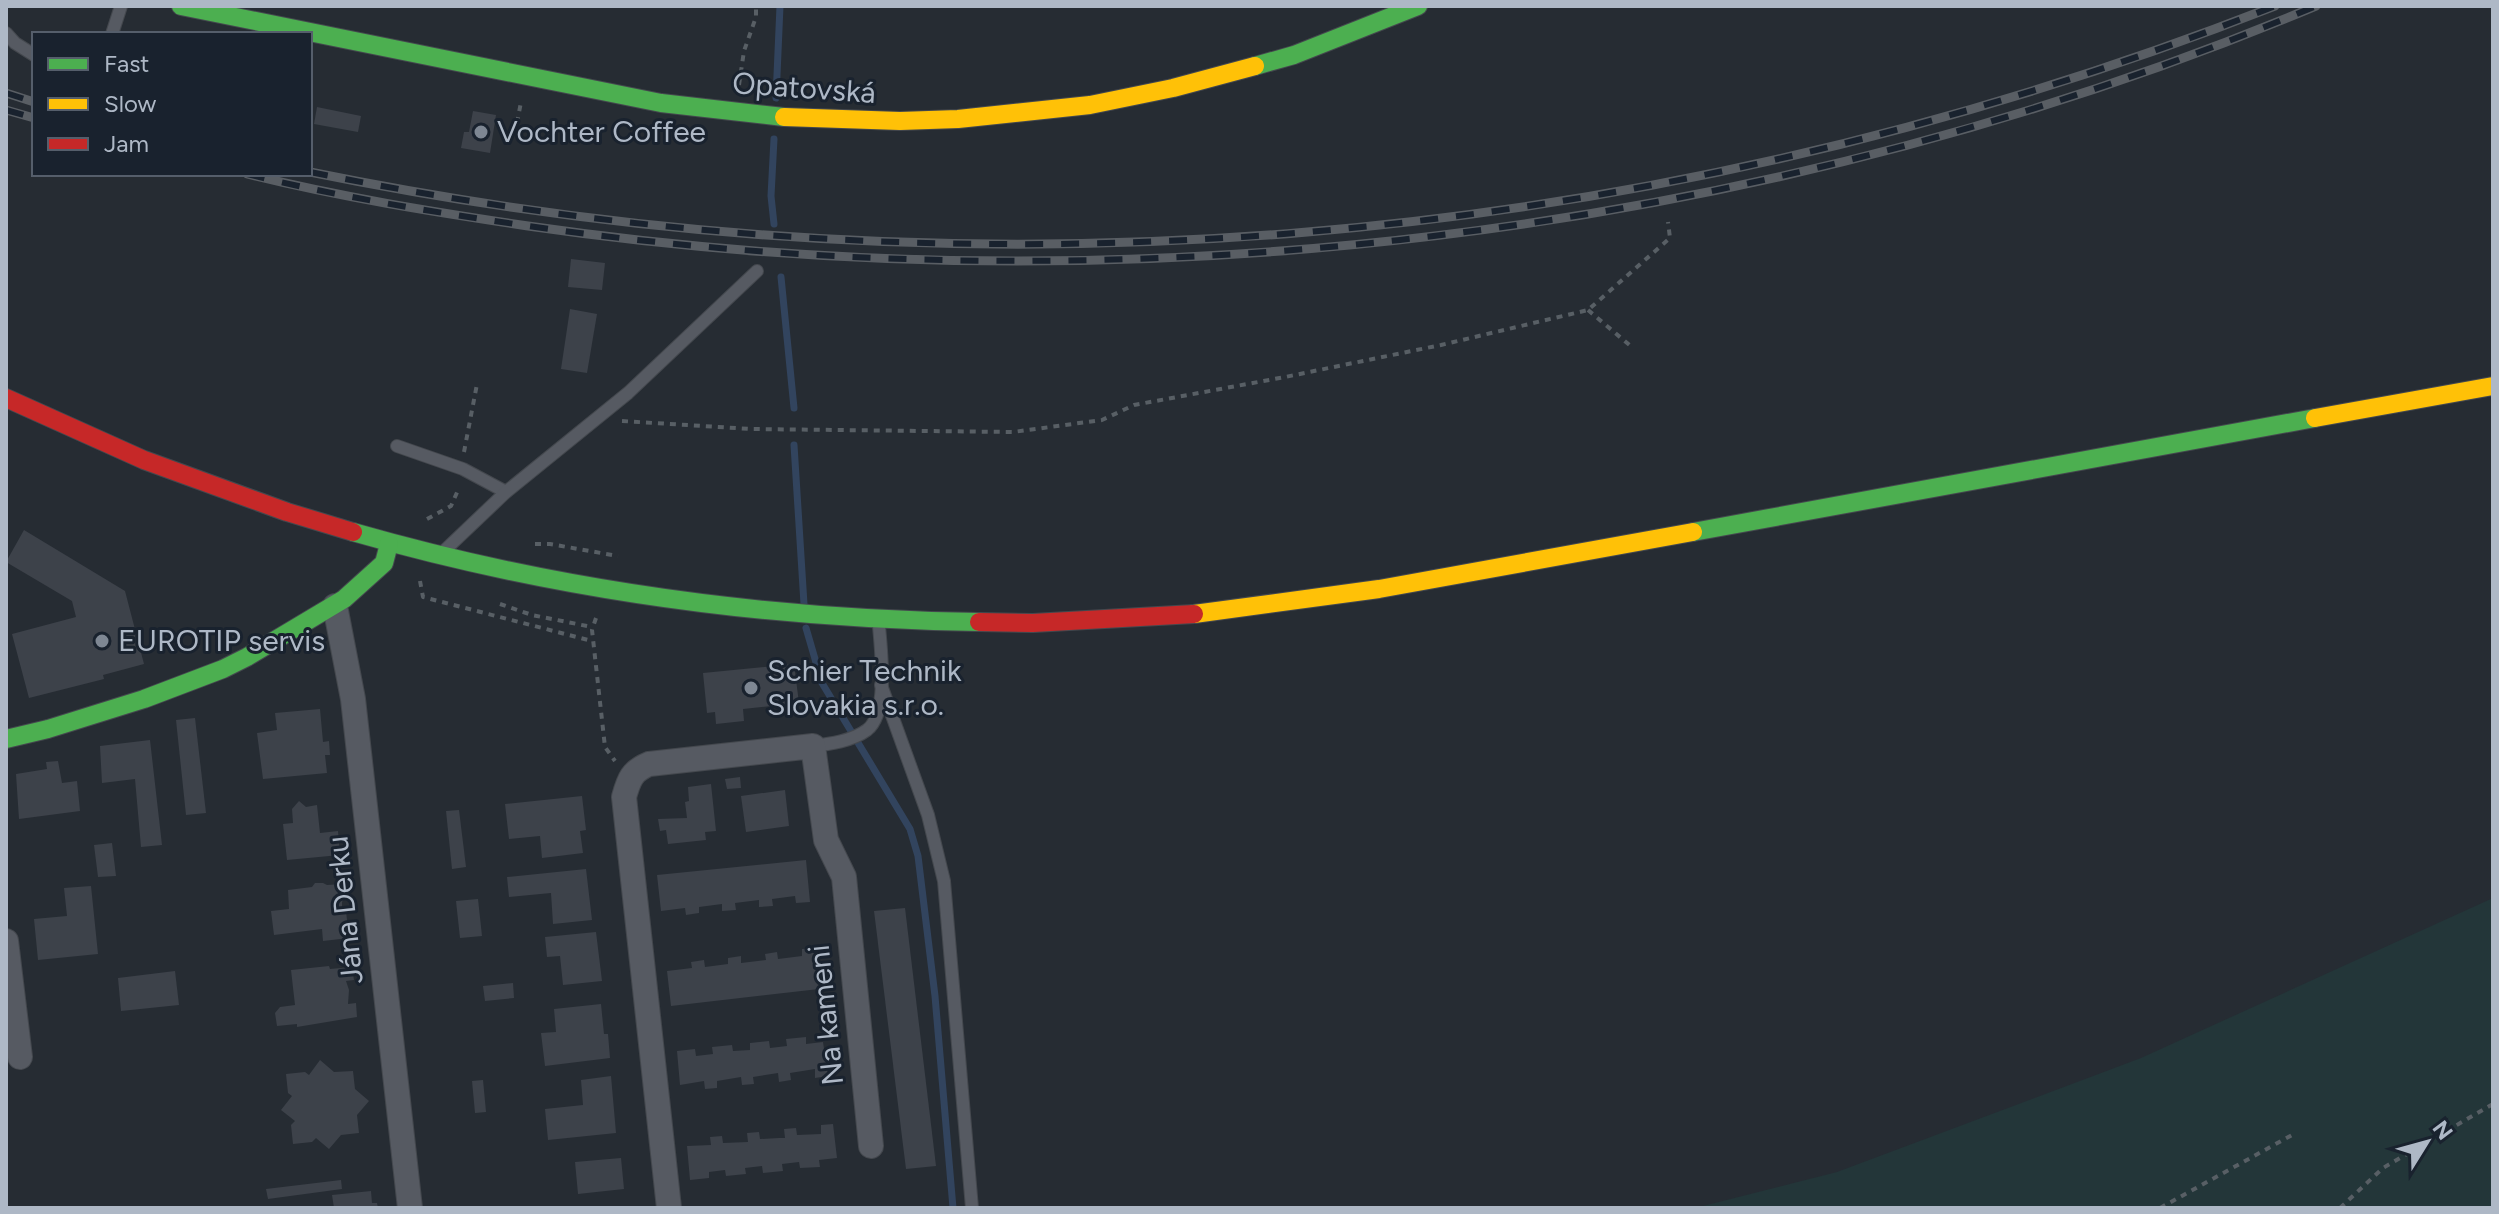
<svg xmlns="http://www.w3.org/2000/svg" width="2499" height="1214" font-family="Figtree,sans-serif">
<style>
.green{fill:#233639}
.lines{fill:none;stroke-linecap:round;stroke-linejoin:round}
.stream{stroke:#32445e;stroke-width:7}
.building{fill:#3d424a}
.lane-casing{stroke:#44484e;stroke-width:14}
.street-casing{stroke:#44484e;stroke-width:26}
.fast-casing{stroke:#44484e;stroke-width:20}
.slow-casing{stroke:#44484e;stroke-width:20}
.jam-casing{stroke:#44484e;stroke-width:20}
.path{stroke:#585f65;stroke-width:4;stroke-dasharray:6 6;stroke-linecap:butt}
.lane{stroke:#565a62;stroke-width:12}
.street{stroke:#565a62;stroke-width:24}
.fast{stroke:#4caf50;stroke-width:18}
.slow{stroke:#ffc107;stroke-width:18}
.jam{stroke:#c62828;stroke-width:18}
.rail-casing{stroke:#595e64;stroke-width:9}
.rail{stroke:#19222e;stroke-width:6;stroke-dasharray:18;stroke-linecap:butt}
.poi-dot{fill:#7e8793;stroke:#19222e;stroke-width:3}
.labels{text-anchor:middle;stroke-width:6;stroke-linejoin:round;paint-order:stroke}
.street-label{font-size:30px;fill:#aeb8c6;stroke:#19222e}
.poi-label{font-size:30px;fill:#aeb8c6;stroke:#19222e;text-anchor:start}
</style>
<rect width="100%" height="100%" fill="#262c33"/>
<polygon class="green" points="2493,898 2493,1208 1695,1208 1837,1172 2141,1058"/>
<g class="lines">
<g class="stream">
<polyline points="776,98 780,6"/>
<polyline points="774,139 771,196 774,224"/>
<polyline points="781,277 794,408"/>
<polyline points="794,445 804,604"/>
<polyline points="806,628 822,683 910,829 918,856 935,996 953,1208"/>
</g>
</g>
<g class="building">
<polygon points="317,107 361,116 358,132 314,124"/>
<polygon points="473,111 496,115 490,153 461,148 464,132 469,132"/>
<polygon points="571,259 605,263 602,290 568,287"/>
<polygon points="570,309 597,314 587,373 561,369"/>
<polygon points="24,530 125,591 144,664 103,675 104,679 29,698 12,634 76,617 72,601 6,562"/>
<polygon points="794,664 799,703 743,709 744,721 716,724 715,712 707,713 703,673"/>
<polygon points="320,709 323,742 329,741 330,755 325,755 327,773 263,779 257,733 277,730 275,713"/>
<polygon points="195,718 206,813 186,815 176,720"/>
<polygon points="150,740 162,845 141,847 135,779 102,783 100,746"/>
<polygon points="58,761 62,783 77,781 80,811 19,819 16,774 47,769 46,762"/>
<polygon points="740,777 741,788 727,789 725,779"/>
<polygon points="711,784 716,831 705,832 706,840 668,844 666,830 660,831 658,819 687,818 685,802 689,801 688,787"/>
<polygon points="785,790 789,826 746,832 741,796"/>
<polygon points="582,796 586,830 580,831 583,853 542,858 540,836 509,839 505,804"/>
<polygon points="299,801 306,807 317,805 320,833 338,831 340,855 287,860 283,824 293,823 292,809"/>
<polygon points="459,810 466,867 452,869 446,811"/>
<polygon points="112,843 116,876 98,877 94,845"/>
<polygon points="806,860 810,902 796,903 795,896 772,899 773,906 759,907 759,900 735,903 736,910 722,911 722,904 699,907 699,913 686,915 685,908 661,911 657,875"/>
<polygon points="586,869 592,920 553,924 551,893 509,897 507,877"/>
<polygon points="315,883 323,883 327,885 343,884 345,897 342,902 342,908 346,911 349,938 323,941 322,929 274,935 271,911 289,909 288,890 312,887"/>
<polygon points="91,886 98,954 38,960 34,919 67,916 64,888"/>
<polygon points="478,899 482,936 460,938 456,901"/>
<polygon points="905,908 936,1166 906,1169 874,911"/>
<polygon points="596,932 602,981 563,985 560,956 547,957 545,937"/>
<polygon points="815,948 819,989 671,1006 667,971 692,968 691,962 704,960 705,967 728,964 728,958 741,956 741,963 766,960 765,954 777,952 778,959 802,956 802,949"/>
<polygon points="329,966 330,969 352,967 354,980 346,981 349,990 348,1004 356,1003 357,1017 297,1027 297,1024 277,1026 275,1013 280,1007 295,1005 291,970"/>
<polygon points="175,971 179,1005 121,1011 118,978"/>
<polygon points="513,983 514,998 485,1001 483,986"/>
<polygon points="601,1004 604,1034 608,1034 610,1058 545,1066 541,1033 556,1032 554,1009"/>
<polygon points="806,1037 806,1044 823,1042 828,1076 815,1078 815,1069 790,1073 791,1080 779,1082 778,1073 753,1077 754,1084 742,1085 741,1077 717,1081 717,1088 705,1089 704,1081 680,1085 677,1051 695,1049 696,1056 713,1054 712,1047 732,1045 733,1051 750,1050 750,1043 769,1041 770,1048 787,1046 786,1039"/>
<polygon points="320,1060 334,1072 353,1071 355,1089 369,1101 357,1115 359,1133 341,1135 329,1149 316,1138 312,1142 293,1144 291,1125 295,1121 281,1110 292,1096 288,1093 286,1074 305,1072 309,1075"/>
<polygon points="611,1076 616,1133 548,1140 545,1109 583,1105 581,1080"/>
<polygon points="483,1080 486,1112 475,1113 472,1081"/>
<polygon points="833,1124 837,1158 819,1160 820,1167 800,1168 799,1162 782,1164 783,1171 763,1173 762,1166 745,1168 746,1174 726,1176 725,1170 709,1172 709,1178 690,1180 687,1146 711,1145 710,1137 722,1136 723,1143 748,1142 747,1133 759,1132 760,1139 779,1138 785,1138 784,1129 796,1128 797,1135 821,1134 821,1125"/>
<polygon points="621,1158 624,1189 578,1194 575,1162"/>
<polygon points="341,1180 342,1189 268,1199 266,1189"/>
<polygon points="371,1191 372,1203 377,1203 378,1208 334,1208 332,1195"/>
</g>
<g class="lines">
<defs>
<g id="lane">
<polyline points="6,33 15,43 34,55"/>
<polyline points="112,34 121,6"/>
<polyline points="397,446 463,469 506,492"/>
<polyline points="444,551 506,492 628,393 757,271"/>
<polyline points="881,685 928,815 944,881 972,1208"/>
<path d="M 813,746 C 830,744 852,741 867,730 C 889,713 881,651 879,626"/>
</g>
<g id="street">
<polyline points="335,606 353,699 410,1208"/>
<polyline points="6,941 20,1057"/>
<path d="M 669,1208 L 624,797 C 629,779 632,771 649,764 L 813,746 L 826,840 L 844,877 L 871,1146"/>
</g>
<g id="fast">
<polyline points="181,6 661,103 784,117"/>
<polyline points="1255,66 1294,55 1418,6"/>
<path d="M 353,532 C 559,591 765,619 979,622"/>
<polyline points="1693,532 2315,418"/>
<polyline points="6,739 48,729 144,699 223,669 247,657 344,599 384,563 389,544"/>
</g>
<g id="slow">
<polyline points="784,117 900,121 958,119 1090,105 1173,88 1255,66"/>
<polyline points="2315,418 2493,386"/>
<polyline points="1194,614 1379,589 1693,532"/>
</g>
<g id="jam">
<polyline points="6,398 144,460 287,512 353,532"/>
<polyline points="979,622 1033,623 1194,614"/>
</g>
</defs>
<use href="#lane" class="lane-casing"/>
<use href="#street" class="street-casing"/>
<use href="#fast" class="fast-casing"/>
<use href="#slow" class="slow-casing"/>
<use href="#jam" class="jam-casing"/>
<g class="path">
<polyline points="739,85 744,51 756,17 756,6"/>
<polyline points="517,123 521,102"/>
<polyline points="1588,310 1633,348"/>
<polyline points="622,421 750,429 1013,432 1102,420 1134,405 1285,377 1441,345 1588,310 1670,238 1668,222"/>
<polyline points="464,452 477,384"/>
<polyline points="427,519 451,506 459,488"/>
<polyline points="535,544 550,544 618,556"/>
<polyline points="420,581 423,597 592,641"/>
<polyline points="500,604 532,615 592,627"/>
<polyline points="596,618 592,630 605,747 615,761"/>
<polyline points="2160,1208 2292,1135"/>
<polyline points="2340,1208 2383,1168 2493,1104"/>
</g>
<use href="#lane" class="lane"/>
<use href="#street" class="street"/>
<use href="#fast" class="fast"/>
<use href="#slow" class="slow"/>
<use href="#jam" class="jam"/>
<defs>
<g id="rail">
<polyline points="6,93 34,102"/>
<polyline points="6,110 34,118"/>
<path d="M 310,172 C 973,307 1644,253 2275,6"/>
<path d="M 247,174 C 339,197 434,212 528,226 C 1125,312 1759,239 2316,6"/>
</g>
</defs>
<use href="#rail" class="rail-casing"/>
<use href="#rail" class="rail"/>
</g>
<g class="poi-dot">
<circle cx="481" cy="132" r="8"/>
<circle cx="102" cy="641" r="8"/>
<circle cx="751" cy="688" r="8"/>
</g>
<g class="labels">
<g class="street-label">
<text transform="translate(804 88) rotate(4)" y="10">Opatovská</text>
<text transform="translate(345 910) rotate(-96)" y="10">Jána Derku</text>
<text transform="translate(826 1015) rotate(-96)" y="10">Na kameni</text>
</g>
<g class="poi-label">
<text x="497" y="142">Vochter Coffee</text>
<text x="118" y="651">EUROTIP servis</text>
<text x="767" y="681">Schier Technik<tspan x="767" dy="34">Slovakia s.r.o.</tspan></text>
</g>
</g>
<rect width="2499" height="1214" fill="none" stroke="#aeb8c6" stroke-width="16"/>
<rect x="32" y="32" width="280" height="144" fill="#19222e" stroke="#555e6b" stroke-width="2"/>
<rect x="48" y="58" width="40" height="12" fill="#4caf50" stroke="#555e6b" stroke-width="2"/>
<text x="104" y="72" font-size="24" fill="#aeb8c6">Fast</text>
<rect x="48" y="98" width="40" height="12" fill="#ffc107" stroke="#555e6b" stroke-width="2"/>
<text x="104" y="112" font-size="24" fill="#aeb8c6">Slow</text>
<rect x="48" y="138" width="40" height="12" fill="#c62828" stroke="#555e6b" stroke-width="2"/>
<text x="104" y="152" font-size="24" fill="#aeb8c6">Jam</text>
<g transform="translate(2427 1142) rotate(53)" stroke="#19222e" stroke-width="6" paint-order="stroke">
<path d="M0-6L14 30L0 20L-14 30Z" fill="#aeb8c6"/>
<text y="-12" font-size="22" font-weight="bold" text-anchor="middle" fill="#aeb8c6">N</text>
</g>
</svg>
